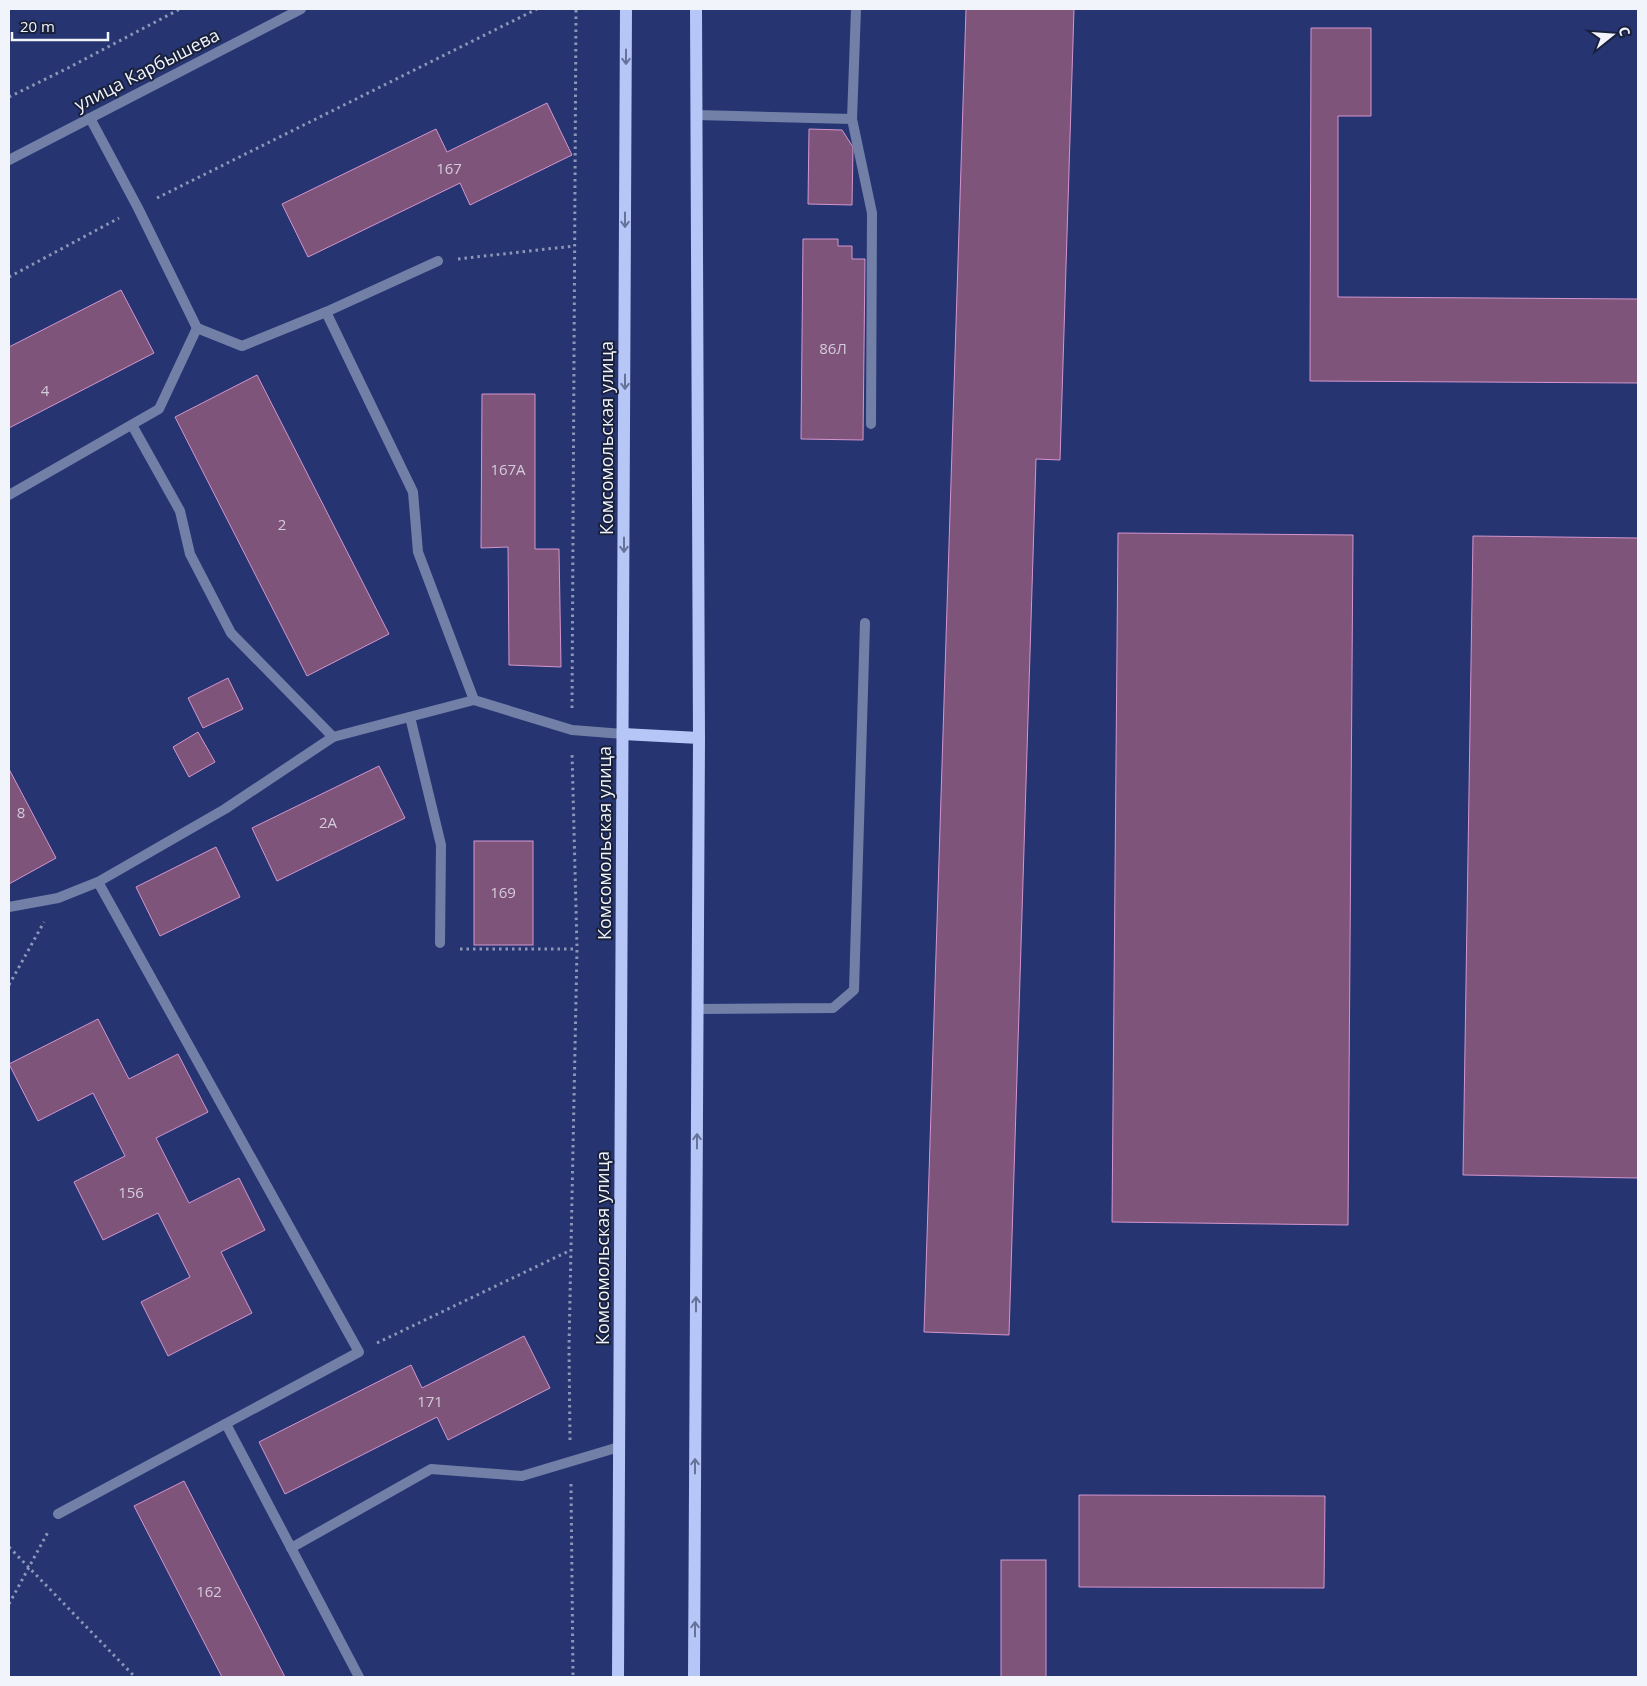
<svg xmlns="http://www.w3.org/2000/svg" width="1647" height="1686" font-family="'Open Sans',sans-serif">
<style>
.building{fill:#7f547b;stroke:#d395ce}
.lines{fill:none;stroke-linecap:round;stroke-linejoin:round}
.path{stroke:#8d96b7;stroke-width:3;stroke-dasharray:2.5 4;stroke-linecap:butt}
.service{stroke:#7280a8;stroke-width:10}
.tertiary{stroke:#7280a8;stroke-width:10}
.primary{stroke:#b5c6f7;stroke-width:12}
.oneway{stroke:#667399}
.labels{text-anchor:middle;stroke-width:4;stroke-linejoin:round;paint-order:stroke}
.number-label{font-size:15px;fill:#d4ccdb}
.street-label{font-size:18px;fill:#f1f4fb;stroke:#18203b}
</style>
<rect width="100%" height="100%" fill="#263571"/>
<g class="building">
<polygon points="966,9 1074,9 1060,460 1036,459 1009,1335 924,1332"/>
<polygon points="1311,28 1371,28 1371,116 1338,116 1338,297 1638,299 1638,383 1310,381"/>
<polygon points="547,103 572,155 470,205 460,183 308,257 282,204 436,129 447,152"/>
<polygon points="809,129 842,130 853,147 852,205 808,204"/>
<polygon points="803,239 838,239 838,246 852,246 852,259 865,259 863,440 801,439"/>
<polygon points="121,290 154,353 9,428 9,347"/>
<polygon points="257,375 389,634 307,676 175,417"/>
<polygon points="482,394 535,394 535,549 559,549 561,667 509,665 508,547 481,548"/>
<polygon points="1118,533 1353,535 1348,1225 1112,1222"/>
<polygon points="1473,536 1638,538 1638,1178 1463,1175"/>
<polygon points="228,678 243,709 203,728 188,698"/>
<polygon points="198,732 215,762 189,777 173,747"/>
<polygon points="379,766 405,818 277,881 252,828"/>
<polygon points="9,769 56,858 9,884"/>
<rect x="474" y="841" width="59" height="104"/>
<polygon points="216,847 240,897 160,936 136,887"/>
<polygon points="98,1019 129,1079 178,1054 208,1112 156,1138 189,1203 239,1178 265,1230 221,1252 252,1313 168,1356 141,1302 190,1277 158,1213 103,1240 74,1182 125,1156 93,1093 38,1121 9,1064"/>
<polygon points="524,1336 550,1388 448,1440 437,1417 285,1494 259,1442 411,1365 422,1388"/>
<polygon points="184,1481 285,1677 222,1677 134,1506"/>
<polygon points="1079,1495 1325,1496 1324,1588 1079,1587"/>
<rect x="1001" y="1560" width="45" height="117"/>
</g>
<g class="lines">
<g class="path">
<polyline points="9,97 68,68 180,9"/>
<polyline points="157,198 537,9"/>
<polyline points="458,259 574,246"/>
<polyline points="9,277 119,218"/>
<polyline points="572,708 576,9"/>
<polyline points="460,949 577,949"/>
<polyline points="9,985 44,922"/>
<polyline points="377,1343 571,1250"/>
<polyline points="570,1440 569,1348 577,949 572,752"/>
<polyline points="571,1484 573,1677"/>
<polyline points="9,1547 135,1677"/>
<polyline points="9,1604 48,1532"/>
</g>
<g class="service">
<polyline points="697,115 852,119 872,213 871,424"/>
<polyline points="90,118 138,208 197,328 242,346 326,312 438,261"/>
<polyline points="852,119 856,9"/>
<polyline points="326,312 413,492 418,552 474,700"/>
<polyline points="132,425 180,511 190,554 231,633 333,737"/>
<polyline points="9,495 159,409 197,328"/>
<polyline points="410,717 441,845 440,943"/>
<polyline points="9,907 58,898 98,882 225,809 333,737 474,700 572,730 623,734"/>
<polyline points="698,1009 833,1008 854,990 865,623"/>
<polyline points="226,1424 359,1677"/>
<polyline points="58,1514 359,1352 98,882"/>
<polyline points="291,1548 431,1469 522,1476 619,1447"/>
</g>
<polyline class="tertiary" points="9,160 301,9"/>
<g class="primary">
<polyline points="623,734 699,738"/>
<polyline points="618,1677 626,9"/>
<polyline points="694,1677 699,738 696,9"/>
</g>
</g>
<defs><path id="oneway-shaft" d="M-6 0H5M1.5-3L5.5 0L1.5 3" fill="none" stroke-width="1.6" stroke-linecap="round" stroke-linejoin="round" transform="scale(1.25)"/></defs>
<g class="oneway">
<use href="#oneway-shaft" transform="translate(626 57) rotate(90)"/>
<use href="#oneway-shaft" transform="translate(625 220) rotate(90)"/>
<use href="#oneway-shaft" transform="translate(625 382) rotate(90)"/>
<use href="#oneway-shaft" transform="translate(624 545) rotate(90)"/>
<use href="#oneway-shaft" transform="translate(697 1141) rotate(-90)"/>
<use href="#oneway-shaft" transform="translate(696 1304) rotate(-90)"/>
<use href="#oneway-shaft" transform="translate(695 1466) rotate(-90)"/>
<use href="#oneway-shaft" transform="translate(695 1629) rotate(-90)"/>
</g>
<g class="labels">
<g class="number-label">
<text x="449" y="174">167</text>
<text x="833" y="354">86Л</text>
<text x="45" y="396">4</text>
<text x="508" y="475">167А</text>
<text x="282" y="530">2</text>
<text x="21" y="818">8</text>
<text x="328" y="828">2А</text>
<text x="503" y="898">169</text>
<text x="131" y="1198">156</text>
<text x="430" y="1407">171</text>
<text x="209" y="1597">162</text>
</g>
<g class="street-label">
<text transform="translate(147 70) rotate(-27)" y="6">улица Карбышева</text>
<text transform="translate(607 438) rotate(-90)" y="6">Комсомольская улица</text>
<text transform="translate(605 843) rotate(-90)" y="6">Комсомольская улица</text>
<text transform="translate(603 1248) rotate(-90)" y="6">Комсомольская улица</text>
</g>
</g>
<rect width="1647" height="1686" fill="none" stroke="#f1f4fb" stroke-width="20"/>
<g transform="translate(1612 35) rotate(73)" stroke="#18203b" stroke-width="4" paint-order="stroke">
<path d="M0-4L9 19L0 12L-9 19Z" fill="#f1f4fb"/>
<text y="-8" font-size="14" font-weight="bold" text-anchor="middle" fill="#f1f4fb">С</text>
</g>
<path d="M12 32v8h96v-8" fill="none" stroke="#f1f4fb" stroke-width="2.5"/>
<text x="20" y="32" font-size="15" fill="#f1f4fb" stroke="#18203b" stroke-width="4" paint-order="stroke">20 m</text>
</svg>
